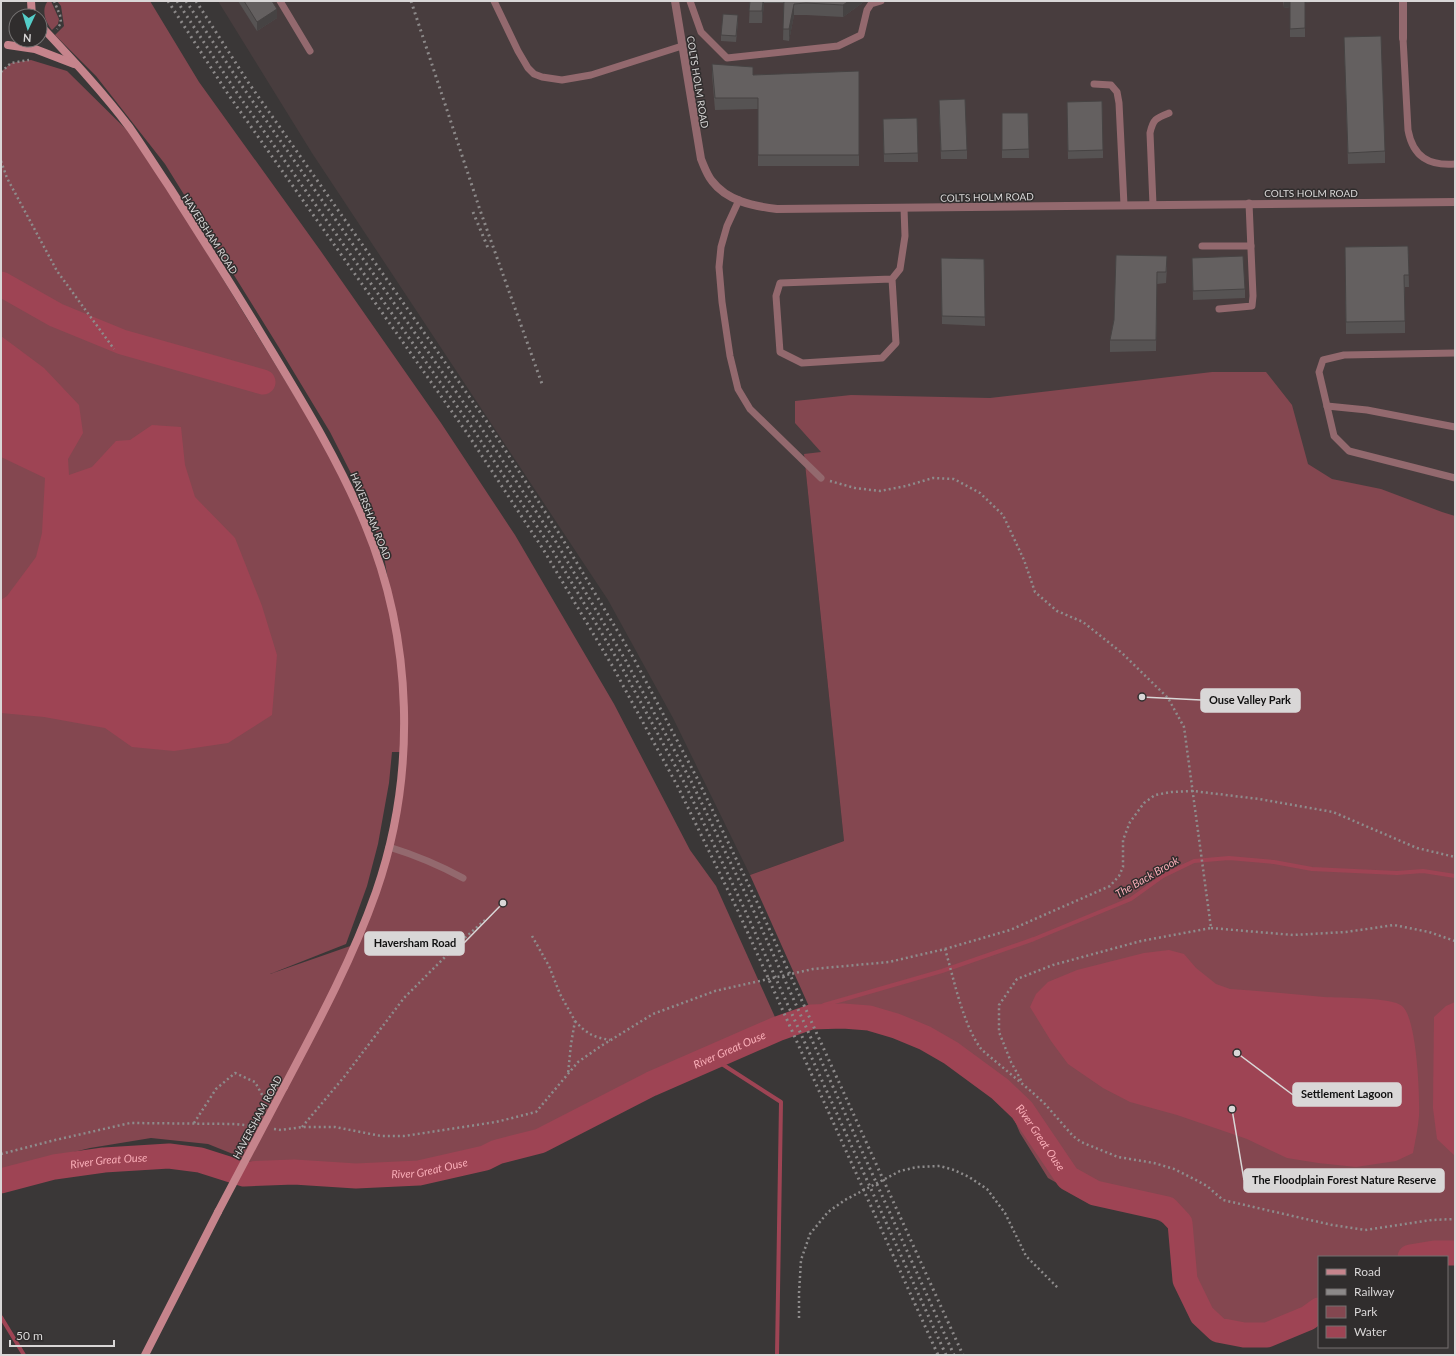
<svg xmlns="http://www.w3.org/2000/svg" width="1456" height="1356" font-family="Lato,sans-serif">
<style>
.built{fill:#483d3e}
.green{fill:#844750;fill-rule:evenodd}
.water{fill:#9e4454}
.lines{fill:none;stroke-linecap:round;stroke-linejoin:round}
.stream{stroke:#9e4454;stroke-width:4}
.river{stroke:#9e4454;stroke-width:25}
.path{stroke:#8e8c8c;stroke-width:2.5;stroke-dasharray:2 3;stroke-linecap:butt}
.lane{stroke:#93696e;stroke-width:7}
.street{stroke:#93696e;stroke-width:8}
.secondary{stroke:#c6848c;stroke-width:8}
.rail{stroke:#8c8989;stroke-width:3;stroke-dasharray:2 4;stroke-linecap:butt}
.secondary-bridge{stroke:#c6848c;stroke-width:8}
.wall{fill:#565353}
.shaded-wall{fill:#464343}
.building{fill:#646060;stroke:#464343}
.labels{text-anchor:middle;stroke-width:3;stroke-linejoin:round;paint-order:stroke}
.street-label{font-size:10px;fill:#d9d7d7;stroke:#302d2d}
.water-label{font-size:11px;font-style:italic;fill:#f9adb7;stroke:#302d2d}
.leader{fill:none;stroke:#d9d7d7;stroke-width:1.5}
.callout-dot{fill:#d9d7d7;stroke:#302d2d;stroke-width:1.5}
.callout{fill:#d9d7d7;stroke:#d9d7d7;stroke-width:1.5}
.callout-label{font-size:11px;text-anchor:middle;font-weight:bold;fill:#111}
</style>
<rect width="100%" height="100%" fill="#3a3737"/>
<polygon class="built" points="218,1 1455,1 1455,552 804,454 844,841 750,875 673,718 608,600 312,153"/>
<g class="green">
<path d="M 48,1 L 51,1 L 59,19 L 58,24 L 52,30 C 45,22 41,9 48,1 Z"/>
<path d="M 57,1 L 150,1 L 199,82 L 320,250 L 441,423 L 515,535 L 614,704 L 690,850 L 716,886 L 779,1026 L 593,1110 L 540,1135 L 497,1152 L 428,1173 L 390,1177 L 273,1170 L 208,1144 L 151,1138 L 90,1148 L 1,1170 L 1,72 L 11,63 L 31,60 L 67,71 L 139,142 L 343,475 L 388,580 L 383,550 L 362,495 L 330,432 L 278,346 L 165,164 L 96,76 L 55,35 L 64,26 L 61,6 ZM 392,752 L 403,752 L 389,847 L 356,944 L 270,974 L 346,944 L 367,886 L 378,844 L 389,783 Z"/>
<polygon points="1212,372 1266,372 1292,405 1308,464 1332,479 1381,489 1442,512 1455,516 1455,1255 1440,1251 1415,1257 1319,1257 1319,1302 1286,1326 1249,1338 1206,1326 1176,1284 1171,1227 1129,1205 1080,1196 1048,1178 1020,1133 999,1084 911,1026 824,1005 811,1011 750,875 844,841 804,454 821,452 795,423 795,401 851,395 990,398"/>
</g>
<g class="water">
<polygon points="1,336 44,368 79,405 83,433 68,459 69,475 92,467 116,441 130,440 152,425 181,427 185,465 195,497 235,538 262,606 277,655 272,715 228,743 174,751 132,747 105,728 44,717 1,713 1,600 7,596 36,557 42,533 45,478 1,457"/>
<path d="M 1169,950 L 1184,954 L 1196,968 L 1216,984 L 1230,989 C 1262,991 1293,994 1324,997 C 1340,998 1392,997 1402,1006 C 1417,1018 1420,1097 1419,1116 C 1418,1129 1415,1141 1413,1153 L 1396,1161 L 1356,1167 L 1318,1163 L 1287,1158 L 1247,1139 L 1177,1115 L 1130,1102 L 1103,1088 L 1068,1064 L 1051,1041 L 1030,1007 L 1036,994 L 1048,982 L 1077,970 L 1144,953 Z"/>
<polygon points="1455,1002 1455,1156 1437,1139 1433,1108 1434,1017 1446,1006"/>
</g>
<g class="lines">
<g class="stream">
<polyline points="816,1009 824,1005 942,971 1034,939 1131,899 1163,876 1194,861 1229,858 1274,862 1312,869 1397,873 1423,871 1455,876"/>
<polyline points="711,1057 781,1102 777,1355"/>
<polyline points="1,1317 24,1355"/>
</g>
<g class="river">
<polyline points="1,284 56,315 122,342 263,382"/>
<path id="s1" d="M 1,1181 L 54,1167 L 104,1160 L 169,1156 L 200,1160 L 244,1174 L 294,1172 L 356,1176 L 419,1173 L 485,1158 L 497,1152 L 540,1141 L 651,1084 L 777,1029 L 811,1017 L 843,1016 L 869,1018 L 896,1026 L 925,1038 L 951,1053 L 1000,1089 L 1022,1110 L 1068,1178 L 1095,1193 L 1167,1209 L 1180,1223 L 1185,1280 L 1202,1315 L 1218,1330 L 1244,1335 L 1267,1335 L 1308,1318 L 1319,1310"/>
<polyline points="1410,1257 1434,1253 1455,1253"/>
</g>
<g class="path">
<polyline points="54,1 60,15 61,23 57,29"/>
<polyline points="1,72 11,63 29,60"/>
<polyline points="1,161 7,178 57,271 114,349"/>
<polyline points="830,481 855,488 880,491 906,486 933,478 954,479 980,493 1003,515 1024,560 1035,592 1057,611 1083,622 1122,653 1168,698 1184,727 1211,928 1141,941 1053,965 1017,979 999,1005 999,1032 1011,1062 1022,1082"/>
<polyline points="1211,928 1293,935 1346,932 1394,925 1429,932 1455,941"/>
<polyline points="532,936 549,966 560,994 575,1021 571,1044 568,1074"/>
<polyline points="945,949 1010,930 1110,886 1119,876 1123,867 1123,840 1130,822 1144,803 1155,795 1171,792 1193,791 1259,799 1333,812 1417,848 1455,857"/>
<path d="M 575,1021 C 587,1034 593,1037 610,1040"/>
<polyline points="194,1123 216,1089 235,1073 255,1082 265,1100"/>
<polyline points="302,1127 344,1077 404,998 459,943 485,920"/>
<path d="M 274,1129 L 281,1130 L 302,1127 L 335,1127 L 381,1136 L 404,1136 L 496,1122 L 536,1112 L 578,1062 L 601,1046 L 653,1014 L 715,991 L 813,969 L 889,962 L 945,949 C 954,979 963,1026 982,1050 L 1032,1092 L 1045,1104 L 1073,1136 L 1081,1142 L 1118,1157 L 1154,1163 L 1174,1169 L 1194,1179 L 1207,1186 L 1223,1200 L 1332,1225 L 1365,1230 L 1432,1220 L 1455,1219"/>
<polyline points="1,1154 51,1141 130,1123 236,1124 253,1126"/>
<polyline points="799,1318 799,1293 801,1260 810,1234 828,1212 845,1200 900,1171 917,1167 940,1166 954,1170 969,1177 987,1189 1005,1213 1026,1256 1059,1289"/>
</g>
<g class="lane">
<polyline points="280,1 310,51"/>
<polyline points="494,1 518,51 528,68 534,74 542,77 562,80 591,75 682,46"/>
<polyline points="690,1 701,32 727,58 838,46 861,35 867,10 871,4 881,1"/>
<path d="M 1403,38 L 1408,130 C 1413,157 1429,166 1455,164"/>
<polyline points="1094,84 1111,85 1117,92 1119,103 1124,205"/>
<polyline points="739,200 727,226 721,247 719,267 722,302 730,356 738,389 750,409 821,478"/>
<path d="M 1153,205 L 1150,133 C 1153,119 1156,118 1169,113"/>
<polyline points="1202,246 1251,246"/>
<polyline points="892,279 780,283 776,296 780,352 802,363 882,358 896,343 892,279 900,269 905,236 904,208"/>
<polyline points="1219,309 1252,306 1253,296 1249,203"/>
<polyline points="1455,353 1344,355 1323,360 1319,372 1334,436 1349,451 1455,478"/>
<polyline points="1327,406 1367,410 1455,427"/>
<path d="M 389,847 C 415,855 439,865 463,878"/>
</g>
<g class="street">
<path d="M 675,1 L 701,159 C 704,166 707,175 712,181 C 727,201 753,206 777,209 L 1455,202"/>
<polyline points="1403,1 1403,38"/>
</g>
<g class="secondary">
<polyline points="31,1 32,16"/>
<path d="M 40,25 C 71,58 103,92 130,128 C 144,148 157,169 170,188 C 200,235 230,282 259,330 C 297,393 337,456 365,524 C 413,639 417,774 376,892 C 352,960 318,1023 284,1087"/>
<polyline points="8,45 35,49 74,64"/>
<polyline points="145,1355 218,1212"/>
</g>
<g class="rail">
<polyline points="168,1 228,94 467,433 543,549 613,667 678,787 738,911 938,1355"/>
<polyline points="177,1 235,90 473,429 550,546 620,664 685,784 744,908 946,1355"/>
<polyline points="186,1 242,86 480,426 556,542 626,661 691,781 751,905 954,1355"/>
<polyline points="196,1 248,82 487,422 562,538 633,657 697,778 757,902 963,1355"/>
<polyline points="411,1 480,210 542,384"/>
<polyline points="473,212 488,248"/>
</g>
<polyline class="secondary-bridge" points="218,1212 284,1087"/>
</g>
<g class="wall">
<polygon points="238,1 272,1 277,18 257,31"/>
<polygon points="750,1 865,1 843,17 806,15 794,15 789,41 783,40 784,3 764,3 762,23 749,23"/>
<polygon points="1283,1 1317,1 1305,3 1305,37 1290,37 1290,7 1284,8"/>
<polygon points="738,21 736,42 721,41 721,35"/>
<polygon points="1344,37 1385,151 1385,163 1348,164"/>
<polygon points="712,64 753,75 859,71 859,166 758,166 758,109 715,110 712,75"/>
<polygon points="939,108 967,150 967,159 941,159"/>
<polygon points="1067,111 1103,150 1103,158 1068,159"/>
<polygon points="1002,113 1028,113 1029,158 1002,158"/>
<polygon points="917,118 918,162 884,162 883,119"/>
<polygon points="1408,246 1409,287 1405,287 1405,333 1346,334 1345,247"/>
<polygon points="1116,255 1167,267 1166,283 1157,284 1156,351 1110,352 1110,340 1114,320"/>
<polygon points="941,258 984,259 985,326 942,324"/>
<polygon points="1192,258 1245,289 1245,298 1193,300"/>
</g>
<g class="shaded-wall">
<polygon points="763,1 764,1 764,3 762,23 762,11"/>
<polygon points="849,1 865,1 843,17 843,5"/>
<polygon points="1284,1 1290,1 1290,7 1284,8"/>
<polygon points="1305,1 1317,1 1305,3"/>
<polygon points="794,4 794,15 789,41 789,29"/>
<polygon points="277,9 277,18 257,31 257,22"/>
</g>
<g class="building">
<polygon points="244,1 272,1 277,9 257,22"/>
<polygon points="750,1 763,1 762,11 749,11"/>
<polygon points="784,1 849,1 843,5 806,3 794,4 789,29 783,29"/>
<polygon points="1290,1 1305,1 1305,28 1290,29"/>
<polygon points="723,14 738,15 736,36 721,35"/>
<polygon points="1381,36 1385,151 1348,153 1344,37"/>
<polygon points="712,64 753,67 753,75 859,71 859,155 758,155 758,98 715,98"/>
<polygon points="965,99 967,150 941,151 939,100"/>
<polygon points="1102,101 1103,150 1068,151 1067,102"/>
<polygon points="1002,113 1028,113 1029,149 1002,150"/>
<polygon points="917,118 918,153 884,154 883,119"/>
<polygon points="1408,246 1409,275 1404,275 1405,321 1346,322 1345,247"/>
<polygon points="1116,255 1167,256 1166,272 1157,272 1156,340 1110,340 1114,320"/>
<polygon points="1243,256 1245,289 1193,291 1192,258"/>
<polygon points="941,258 984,259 985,317 942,316"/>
</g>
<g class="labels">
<g class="street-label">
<text transform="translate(698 82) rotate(81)" y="4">COLTS HOLM ROAD</text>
<text x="1311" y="197">COLTS HOLM ROAD</text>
<text transform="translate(987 197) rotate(-1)" y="4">COLTS HOLM ROAD</text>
<text transform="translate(210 234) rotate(57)" y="4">HAVERSHAM ROAD</text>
<text transform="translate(371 516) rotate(68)" y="4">HAVERSHAM ROAD</text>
<text transform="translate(257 1117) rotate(-62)" y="4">HAVERSHAM ROAD</text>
</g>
<g class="water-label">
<text transform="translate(1147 877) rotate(-30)" y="4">The Back Brook</text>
<text dy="4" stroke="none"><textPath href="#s1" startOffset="759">River Great Ouse</textPath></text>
<text dy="4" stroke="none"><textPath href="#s1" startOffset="1119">River Great Ouse</textPath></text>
<text dy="4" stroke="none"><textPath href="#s1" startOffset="110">River Great Ouse</textPath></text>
<text dy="4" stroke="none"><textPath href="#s1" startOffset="434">River Great Ouse</textPath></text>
</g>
</g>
<path class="leader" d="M1142 697L1201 700M503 903L464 943M1237 1053L1293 1095M1232 1109L1244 1180"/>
<g class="callout-dot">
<circle cx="1142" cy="697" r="4"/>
<circle cx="503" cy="903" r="4"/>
<circle cx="1237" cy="1053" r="4"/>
<circle cx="1232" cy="1109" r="4"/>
</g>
<g class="callout">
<rect x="1201" y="689" width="99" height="23" rx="4"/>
<rect x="365" y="932" width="99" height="23" rx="4"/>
<rect x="1293" y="1083" width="108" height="23" rx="4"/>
<rect x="1244" y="1169" width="200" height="23" rx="4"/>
</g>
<g class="callout-label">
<text x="1250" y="704">Ouse Valley Park</text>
<text x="415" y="947">Haversham Road</text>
<text x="1347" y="1098">Settlement Lagoon</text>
<text x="1344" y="1184">The Floodplain Forest Nature Reserve</text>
</g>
<rect width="1456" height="1356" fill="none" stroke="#d9d7d7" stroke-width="4"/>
<rect x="1318" y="1256" width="130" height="92" fill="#302d2d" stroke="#747171"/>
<rect x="1326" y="1269" width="20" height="6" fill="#c6848c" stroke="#747171"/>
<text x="1354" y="1276" font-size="12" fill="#d9d7d7">Road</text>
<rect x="1326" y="1289" width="20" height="6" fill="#8c8989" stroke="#747171"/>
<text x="1354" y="1296" font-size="12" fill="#d9d7d7">Railway</text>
<rect x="1326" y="1306" width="20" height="12" fill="#844750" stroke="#747171"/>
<text x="1354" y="1316" font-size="12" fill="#d9d7d7">Park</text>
<rect x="1326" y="1326" width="20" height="12" fill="#9e4454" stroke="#747171"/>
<text x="1354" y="1336" font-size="12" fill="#d9d7d7">Water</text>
<g transform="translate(28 28) rotate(184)"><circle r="19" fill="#302d2d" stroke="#747171"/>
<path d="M0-3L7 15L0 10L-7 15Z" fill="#54cdc8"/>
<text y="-6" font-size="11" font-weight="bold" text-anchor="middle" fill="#d9d7d7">N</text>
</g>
<path d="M10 1340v6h104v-6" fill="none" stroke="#d9d7d7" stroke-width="2"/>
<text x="16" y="1340" font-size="12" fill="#d9d7d7" stroke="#302d2d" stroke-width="3" paint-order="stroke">50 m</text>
</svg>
